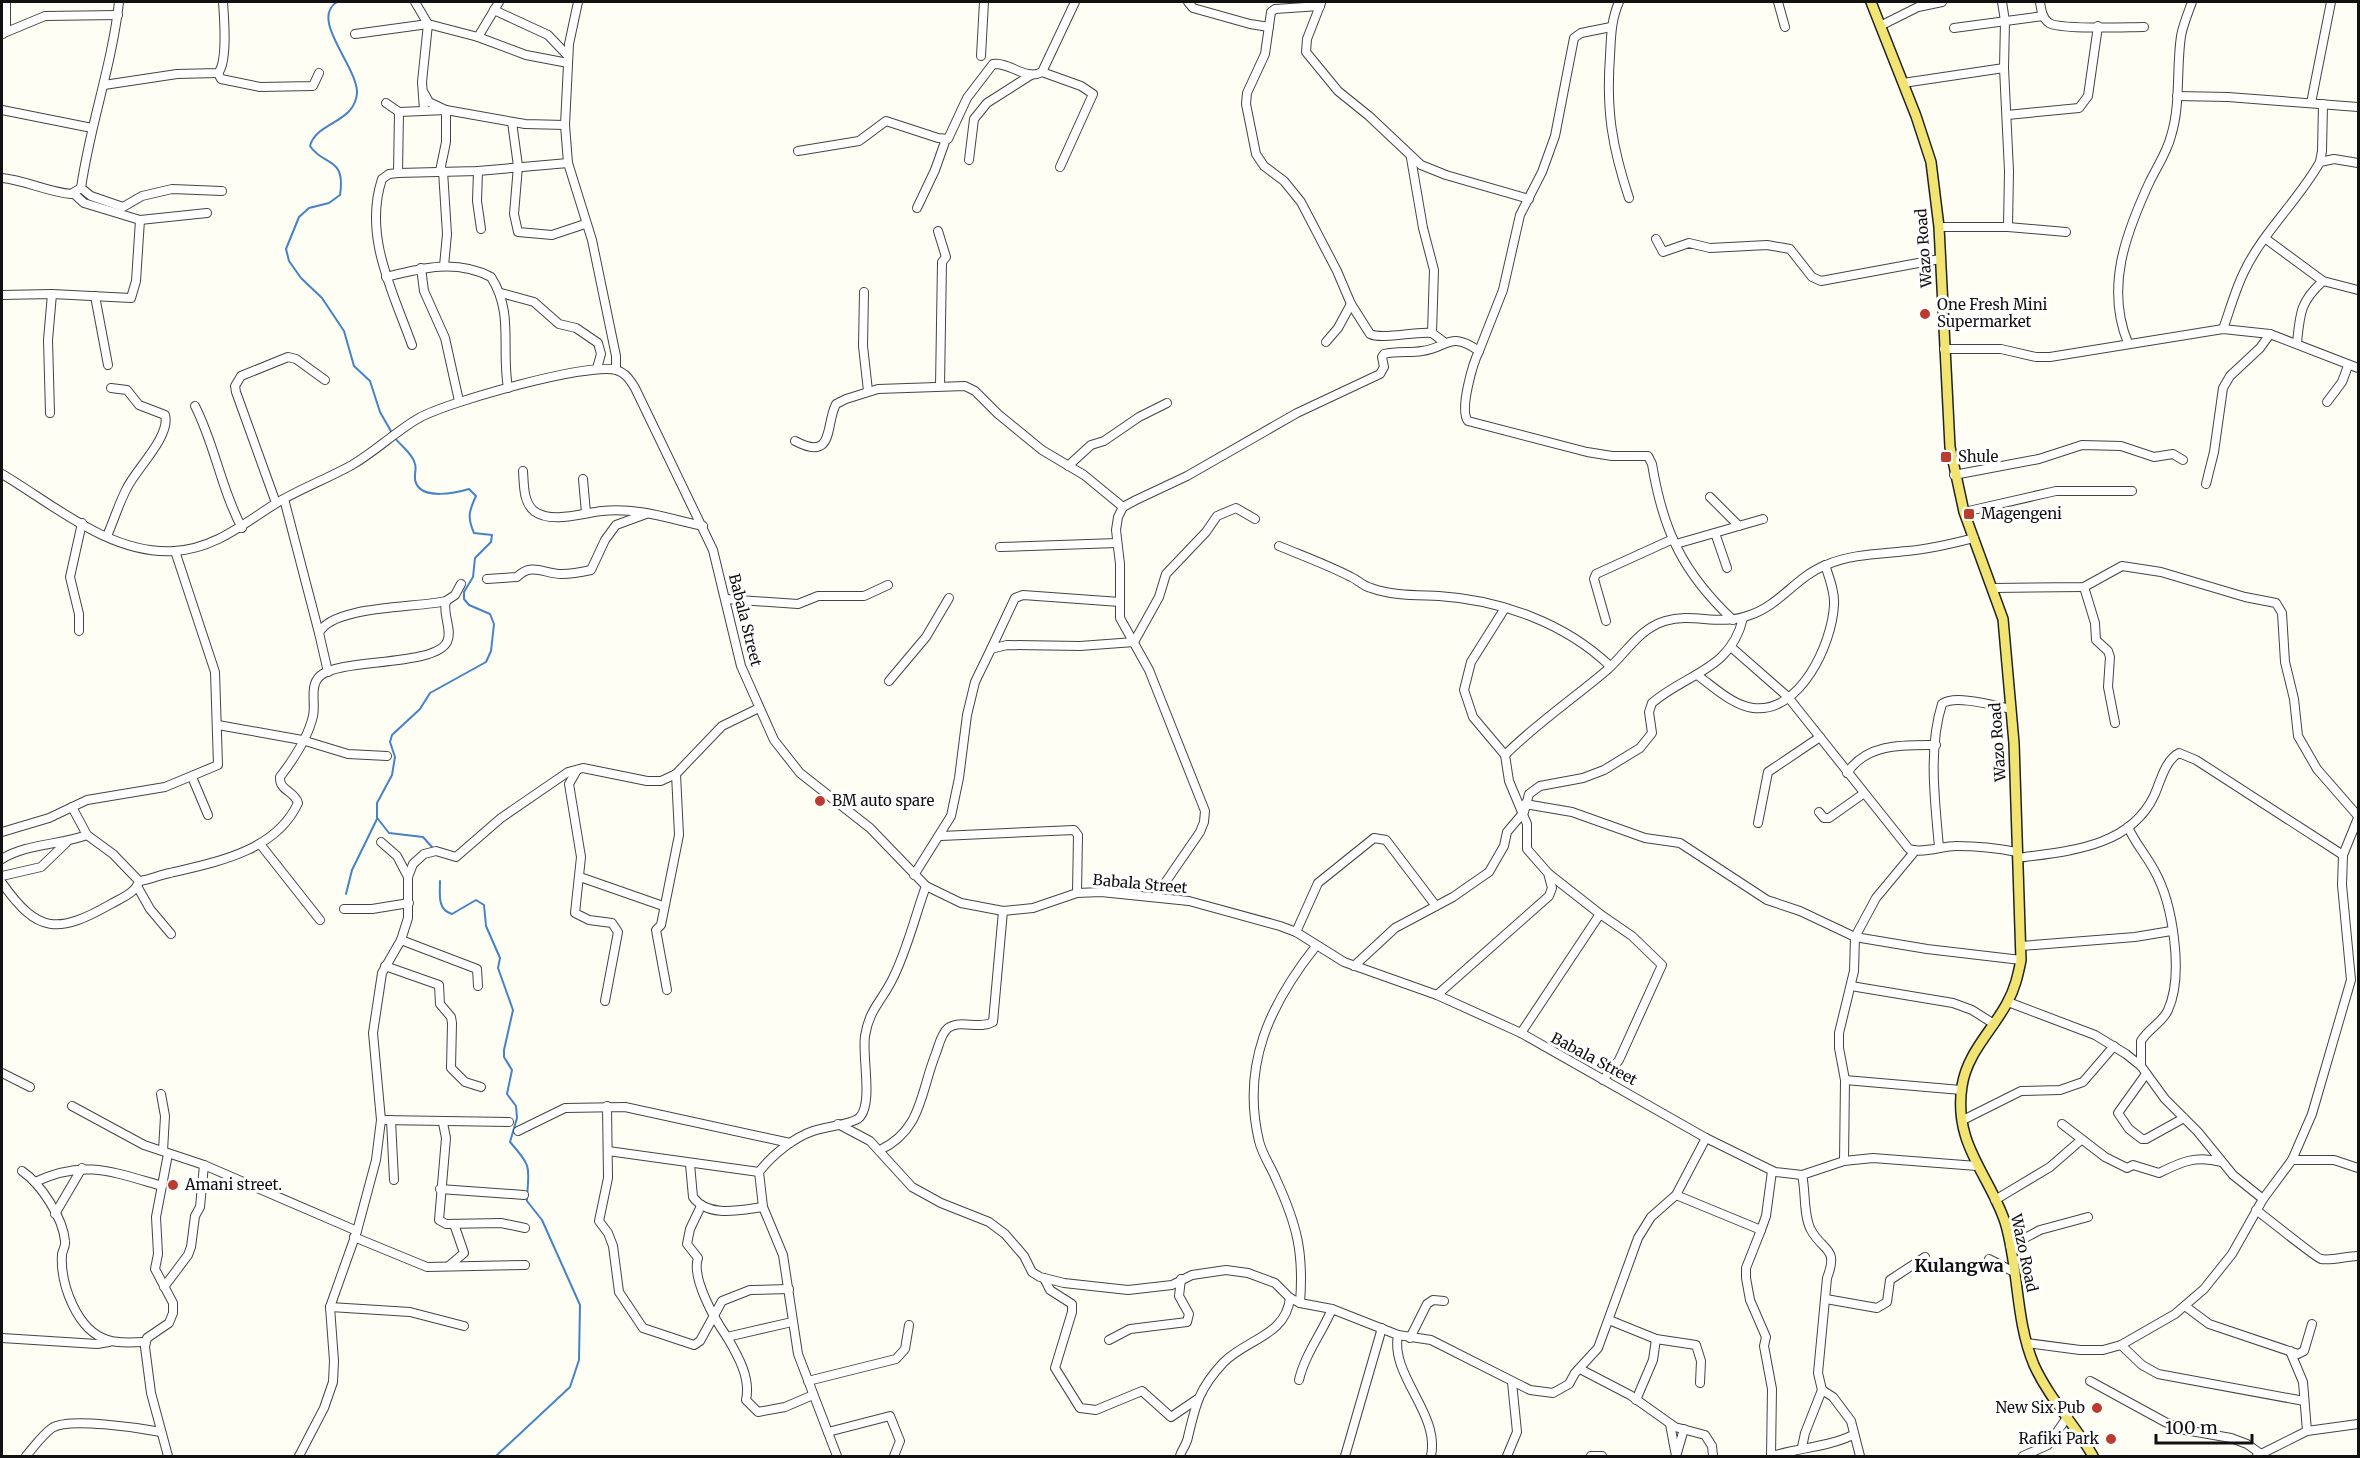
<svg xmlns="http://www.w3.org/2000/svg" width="2360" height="1458" font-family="Merriweather,serif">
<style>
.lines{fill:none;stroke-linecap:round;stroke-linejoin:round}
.stream{stroke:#4682c8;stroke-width:2}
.minor-casing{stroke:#444;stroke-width:10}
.major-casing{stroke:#222;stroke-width:12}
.minor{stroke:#fff;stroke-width:8}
.major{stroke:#f2e472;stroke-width:9}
.poi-dot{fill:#bc3b2e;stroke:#fff;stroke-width:2}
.labels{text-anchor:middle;stroke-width:6;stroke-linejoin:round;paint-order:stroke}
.street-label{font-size:15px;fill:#111;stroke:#fff}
.poi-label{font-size:15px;fill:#111;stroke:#fff;text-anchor:start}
.quarter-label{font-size:18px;font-weight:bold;fill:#111;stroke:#fff}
</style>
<rect width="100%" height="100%" fill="#fefef5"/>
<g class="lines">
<g class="stream">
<path d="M 337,2 C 309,19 358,67 357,93 C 355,123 316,122 310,146 C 324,167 346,156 340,195 L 329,203 L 309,208 L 299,217 L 286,249 L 289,261 L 301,278 L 322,298 L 344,331 L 354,366 L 370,381 L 380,412 L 392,433"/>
<polyline points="378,819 389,833 423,837 432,847"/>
<path d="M 440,881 C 440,894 437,910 452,914 L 476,900 L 484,905 L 486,926 L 500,958 L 498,968 L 513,1010 L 504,1050 L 504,1057 L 512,1070 L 507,1094 L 516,1106 L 517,1118 L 510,1142 C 534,1169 528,1167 527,1201 L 542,1220 L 580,1305 L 579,1360 L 570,1387 L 496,1456"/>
<path d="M 346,894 L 352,870 L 377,819 L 377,803 L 392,775 L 395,757 L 390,742 L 392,735 L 420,709 L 430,693 L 486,662 L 491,651 L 494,624 L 490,614 L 469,605 L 464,599 L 464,592 L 473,577 L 475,558 L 491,542 L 492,535 L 474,533 C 467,517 469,511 476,496 L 469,489 C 456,493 423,500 416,483 C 413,477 417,470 415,464 C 413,454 401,446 395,438"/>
</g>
<defs>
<g id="minor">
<polyline points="415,2 428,24 422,82 424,110"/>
<polyline points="578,2 569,44 565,125 568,163 592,240 616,356 616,370"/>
<polyline points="1188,2 1193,8 1250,24 1269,27"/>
<path d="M 1619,2 C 1611,20 1611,37 1610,56 C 1606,110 1612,147 1629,198"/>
<polyline points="1778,2 1785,27"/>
<path d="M 2040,2 C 2041,9 2042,18 2049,23 C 2061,30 2126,27 2144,27"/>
<polyline points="1321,3 1307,39 1306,52 1338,91 1369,116 1421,165 1446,175 1529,199"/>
<path d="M 1320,6 L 1275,9 L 1271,12 L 1265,54 L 1247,93 L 1246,104 L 1256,154 L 1264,166 L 1284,181 L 1301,202 L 1337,271 L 1351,304 L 1370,334 C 1382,340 1415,331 1432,333"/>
<polyline points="494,10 548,35 568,56"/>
<polyline points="1882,25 1918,7 1942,2"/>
<polyline points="1954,28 2043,16"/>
<polyline points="4,33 45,16 118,15"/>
<polyline points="3,34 6,29 6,2"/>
<polyline points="355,34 428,24 478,37 526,55 568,63"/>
<polyline points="478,37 499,2"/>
<polyline points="981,56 984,2"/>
<polyline points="2004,68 2009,171 2008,227"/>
<polyline points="1042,72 1081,86 1093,94 1060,167"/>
<polyline points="218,73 221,79 260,87 313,86 319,73"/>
<polyline points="1903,83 2004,68 2005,21 2002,2"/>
<path d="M 104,85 L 177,74 L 218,73 C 228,62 224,17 223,2"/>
<polyline points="424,93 429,102 446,110 446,142 440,171"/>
<polyline points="2177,96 2228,97 2358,107"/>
<polyline points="386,103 399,112 446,110 525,124 565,125"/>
<polyline points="2311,103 2331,2"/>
<polyline points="2,110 92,128"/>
<polyline points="2007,115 2079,108 2088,96 2098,26"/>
<polyline points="512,122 518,166 514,214 518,232 552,235 585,224"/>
<path d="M 798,151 L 859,141 L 886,121 L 938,138 L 948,139 L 967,98 L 993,64 C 1010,62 1026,81 1042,72 L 1075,2"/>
<polyline points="1411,158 1423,228 1434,270 1432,333 1444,342"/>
<polyline points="969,160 974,119 987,103 1031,75"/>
<polyline points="2320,162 2322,151 2323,104"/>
<polyline points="443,171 447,234 444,266"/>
<polyline points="478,171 477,201 481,229"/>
<polyline points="398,173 399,112"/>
<path d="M 2,178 C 25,180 47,192 71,194 L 81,188 C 90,125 112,65 119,2"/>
<polyline points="81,188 91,196 123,207 142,196 172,189 222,191"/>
<polyline points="73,193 84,203 140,220 207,213"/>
<polyline points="917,208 935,170 946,139"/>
<polyline points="1939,227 2008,227 2066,232"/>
<polyline points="938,231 946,257 942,262 940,386"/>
<polyline points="1656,239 1663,252 1689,243 1710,248 1767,245 1790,249 1812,277 1821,281 1940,259"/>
<polyline points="2266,239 2323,281 2358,290"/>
<polyline points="421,268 424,291 445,338 459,401"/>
<path d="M 386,277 C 422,268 456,259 491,277 C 514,313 501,347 508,388"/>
<polyline points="864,292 863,346 868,391"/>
<polyline points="501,293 534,302 559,324 576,328 598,343 601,354 597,368"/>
<polyline points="2,295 52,294 131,298 136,281 140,220"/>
<polyline points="95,296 108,365"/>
<path d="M 2223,329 C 2230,310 2235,290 2244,272 C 2263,232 2298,201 2320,162 L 2334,159 L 2358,163"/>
<polyline points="1326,342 1338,328 1351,304"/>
<path d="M 2128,343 C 2105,287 2126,233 2150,181 C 2157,167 2167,152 2171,136 C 2181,104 2176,70 2181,36 C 2183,25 2188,13 2192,2"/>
<path d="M 2297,343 C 2300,313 2300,302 2323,281"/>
<path d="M 412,345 C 393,292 363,236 382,179 L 389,174 L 398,173 L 478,171 L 568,163"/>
<polyline points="1944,349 2001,349 2036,357 2050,357 2223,329 2270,334 2358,368"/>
<polyline points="1479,351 1503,290 1520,215 1542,172 1555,136 1574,38 1581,33 1611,27"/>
<polyline points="2327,402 2342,382 2348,366"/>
<path d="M 195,406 C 215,445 221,489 242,528"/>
<polyline points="50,413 48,340 52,294"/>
<path d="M 795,441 C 835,462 825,425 836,404 L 846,399 L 878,389 L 965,386 L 975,391 L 998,414 L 1042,450 L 1084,475 L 1123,507"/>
<polyline points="1068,466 1091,445 1104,441 1139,417 1167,403"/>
<path d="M 523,471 C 524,484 523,502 534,511 C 551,524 583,513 602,511 C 637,507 670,519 703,526"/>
<path d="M 2,474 C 53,504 110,555 174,551 C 214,549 243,524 275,504 C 299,489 327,479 352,465 C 376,451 396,431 419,418 C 447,402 589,362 616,370 C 626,373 630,380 635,388 L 713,550 L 741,666 L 774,740 L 800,773 L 870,828 L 926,886 L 961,903 L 1003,911 L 1033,908 L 1077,893 L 1101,892 L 1189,901 L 1280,926 L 1296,932 L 1344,962 L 1437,995 L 1521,1033 L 1706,1138 L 1775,1172 L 1802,1175 L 1844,1161 L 1873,1158 L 1977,1166"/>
<polyline points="1954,475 2039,459 2082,445 2121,446 2154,457 2173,454 2183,460"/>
<polyline points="583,479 586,513"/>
<polyline points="2206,484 2214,452 2223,388 2230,376 2260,348 2270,334"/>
<polyline points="1710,497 1739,526"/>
<polyline points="284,499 319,633"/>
<polyline points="276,503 236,392 235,386 241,376 288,357 296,359 325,380"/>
<polyline points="1964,512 2056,491 2132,491"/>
<polyline points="1715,533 1727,568"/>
<path d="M 107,536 C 114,520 119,503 127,488 C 136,469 171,436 165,415 L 139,405 L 127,390 L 111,388"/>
<polyline points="1676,544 1763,519"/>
<path d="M 1279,546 C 1303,556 1328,565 1351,577 C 1358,580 1363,586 1371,588 C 1393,596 1416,595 1439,596 C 1501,600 1565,623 1610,666"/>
<polyline points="1000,547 1117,543"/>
<path d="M 487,579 L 517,577 C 532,562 544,574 562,574 C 571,574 582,572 591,570 L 605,540 L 616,525 L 646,514"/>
<polyline points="2084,587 2095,623 2096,640 2108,651 2110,657 2108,687 2115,723"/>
<polyline points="1993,588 2084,587 2122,566 2161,572 2245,597 2276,603 2282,613 2285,662 2294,699 2298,736 2317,769 2358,816"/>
<polyline points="726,599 798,604 818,596 864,596 888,585"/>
<polyline points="1606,621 1594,579 1596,574 1673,539"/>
<polyline points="79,631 79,614 70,577 82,523"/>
<path d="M 1731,647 L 1788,697 L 1909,849 C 1922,854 1942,846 1956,846 C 1977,846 1997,848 2017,852"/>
<polyline points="991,649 1015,598 1023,595 1120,602"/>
<path d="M 328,672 L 319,633 C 332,605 418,608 446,601 L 455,595 L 461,584"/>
<path d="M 1697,675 C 1714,687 1732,705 1753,708 C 1800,714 1832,644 1834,605 C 1835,592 1829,577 1825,565"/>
<polyline points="889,681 926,637 949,598"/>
<polyline points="218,725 302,740 348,754 387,756"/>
<path d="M 1505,755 C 1537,723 1573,699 1607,670 C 1627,652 1639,629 1665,621 C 1694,612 1719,627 1750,615 C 1780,605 1797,576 1826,565 C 1851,554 1880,554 1907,551 C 1930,549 1951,544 1974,538"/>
<polyline points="577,770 569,784 581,857 575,913 589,920 612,923 618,932 605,1001"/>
<path d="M 1847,773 C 1867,743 1903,745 1936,745"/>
<polyline points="192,777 208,815"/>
<polyline points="1525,804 1572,812 1645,838 1680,843 1767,900 1800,911 1855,937 1927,949 2021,960"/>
<path d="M 72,807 L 87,835 L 113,854 L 139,881 C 150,880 159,875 170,873 C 217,862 276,851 298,803 C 295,791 279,791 280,777 C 293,760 308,738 313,716 C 316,704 309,686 320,676 C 339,658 434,667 447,642 C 453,630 442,614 446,601"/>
<polyline points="1819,812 1824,818 1829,818 1863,794"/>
<polyline points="1758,823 1768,772 1820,737"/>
<path d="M 2128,827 C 2135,843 2146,855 2154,870 C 2173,903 2184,975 2168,1010 C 2163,1022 2148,1029 2141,1041 L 2141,1066"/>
<polyline points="2,832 49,818 87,800 165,787 218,765 215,672 175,551"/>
<polyline points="941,836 1074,830 1078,835 1077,893"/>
<polyline points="381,842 397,856 408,877"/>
<polyline points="260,844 320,920"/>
<path d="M 1939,847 C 1935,802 1928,748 1942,704 C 1955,694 1995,706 2011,709"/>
<path d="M 2018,858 C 2067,851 2129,848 2154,796 C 2160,783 2165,760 2179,753 L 2196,760 L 2343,855"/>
<path d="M 2,859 C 25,844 60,845 87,835"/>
<polyline points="914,875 951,816 959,778 967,715 975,682 991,649 1007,645 1080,646 1134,642 1159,597 1166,574 1206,532 1217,516 1236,508 1255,519"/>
<polyline points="2,876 41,867 66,843"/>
<polyline points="580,877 663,906"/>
<path d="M 2,883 C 38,934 58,934 111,904 C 121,898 136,893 139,881"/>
<polyline points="137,886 150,909 171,934"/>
<path d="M 1156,896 L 1200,832 L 1204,822 L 1205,811 L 1149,670 L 1120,618 L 1120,564 L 1116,530 L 1118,517 L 1123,507 L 1136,500 L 1187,476 L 1297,413 L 1380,374 L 1384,367 L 1382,357 L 1384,354 C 1397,351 1410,353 1422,351 C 1448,348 1449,330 1479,351 C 1473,363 1459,410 1468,421 L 1587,452 L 1612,456 L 1648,456 L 1652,464 C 1663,531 1683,573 1733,620"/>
<polyline points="344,909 372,909 409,903"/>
<polyline points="1600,914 1632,936 1662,965 1619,1060 1603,1080"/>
<polyline points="1296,932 1318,883 1374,838 1386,840 1436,906"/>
<polyline points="401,940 477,969 478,986"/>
<polyline points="2021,946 2135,937 2171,931"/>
<polyline points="385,966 439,985 440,1004 451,1017 452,1023 451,1068 465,1082 481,1087"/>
<path d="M 1354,966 L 1395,928 L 1453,897 L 1489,872 L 1504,846 L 1507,832 L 1524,812 L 1529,794 L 1540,786 L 1583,778 L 1604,770 L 1640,748 L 1652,733 L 1649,712 L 1652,703 C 1687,673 1731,670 1743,618"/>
<polyline points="1851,986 1953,1003 1972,1010 1994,1024"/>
<polyline points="667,990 656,930 661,925 679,835 676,774"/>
<polyline points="1437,995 1549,896 1552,888 1548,873 1527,849 1527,824 1509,781 1505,755 1473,717 1464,690 1471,662 1505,608"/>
<polyline points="2008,1002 2095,1035 2126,1054 2141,1066 2165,1099 2198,1132 2233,1175 2263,1199"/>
<polyline points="1521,1033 1600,914 1549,874"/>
<polyline points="2,1073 30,1087"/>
<polyline points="2146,1074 2118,1113 2129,1129 2142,1139 2146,1139 2184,1118"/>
<polyline points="1845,1080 1961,1090"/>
<polyline points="161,1094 165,1116 163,1151"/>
<polyline points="72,1106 144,1145 204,1165 357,1231"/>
<polyline points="607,1106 608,1178 599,1221 608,1233 613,1246 619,1292 643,1328 694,1345 700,1341 722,1301 750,1290 789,1289"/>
<polyline points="381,1120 509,1122"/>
<polyline points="391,1120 394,1180"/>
<polyline points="1963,1120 2021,1091 2060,1090 2083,1082 2114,1046"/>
<polyline points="443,1123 446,1138 439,1220 446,1224 501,1223 525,1228"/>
<polyline points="838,1124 870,1141 912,1187 941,1203 989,1222 1005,1234 1024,1256 1032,1272 1040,1277 1064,1283 1128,1290 1172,1285 1192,1275 1226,1270 1248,1273 1275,1283 1290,1298 1300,1303 1332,1309 1398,1335 1431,1340 1530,1390 1553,1393 1569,1384 1575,1373 1598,1348 1638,1238 1651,1217 1676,1195 1706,1138"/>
<path d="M 2062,1124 L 2105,1157 L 2127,1168 L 2133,1165 L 2159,1173 C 2181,1162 2196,1155 2221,1162"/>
<polyline points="518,1131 565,1108 625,1107 790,1143"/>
<path d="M 880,1150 C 922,1130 920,1093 936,1053 C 939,1045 941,1034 948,1028 C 961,1019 979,1030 993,1022 L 1003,911"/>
<polyline points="608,1151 759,1172"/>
<polyline points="168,1154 156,1217 158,1254 155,1269 173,1303 173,1313 169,1323 147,1338 145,1347 151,1393 168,1456"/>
<polyline points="2292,1160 2334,1160 2358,1168"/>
<polyline points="1844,1161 1845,1080 1839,1048 1839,1033 1854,971 1855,937 1876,898 1915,851"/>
<path d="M 690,1164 L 693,1197 C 708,1218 740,1210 763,1207"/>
<path d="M 22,1171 C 41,1184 63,1218 65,1241 C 66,1245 63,1250 62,1254 C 60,1284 77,1331 108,1340 C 119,1344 133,1342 145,1342"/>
<path d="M 1802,1175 C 1806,1191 1803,1215 1811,1230 C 1823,1252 1839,1247 1827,1278 L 1818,1373 L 1822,1390 L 1833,1397 L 1851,1421 L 1860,1456"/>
<path d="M 35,1182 C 84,1159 113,1172 162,1186"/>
<polyline points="440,1189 524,1195"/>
<polyline points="1676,1195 1761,1230 1746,1268 1746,1278 1750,1300 1766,1337 1764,1346 1772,1389 1771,1456"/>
<polyline points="1995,1200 2050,1167 2081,1140"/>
<path d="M 701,1206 L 690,1229 L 687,1244 L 698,1258 C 691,1278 715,1320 727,1337 L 792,1322"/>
<path d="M 2256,1210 C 2266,1217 2316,1258 2321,1259 C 2332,1261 2346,1256 2358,1256"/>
<polyline points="55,1214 82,1168"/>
<polyline points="1761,1230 1766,1216 1772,1171"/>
<polyline points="354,1237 427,1267 525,1265"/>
<polyline points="2010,1246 2040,1230 2088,1217"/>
<polyline points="1989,1259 2014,1272"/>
<polyline points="450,1265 464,1253 454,1224"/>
<polyline points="1044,1278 1050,1290 1072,1304 1072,1312 1055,1368 1080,1408 1096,1410 1142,1391 1171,1417 1196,1400"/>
<polyline points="164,1287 188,1255 191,1247 195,1216 200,1207 204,1165"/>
<polyline points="1826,1299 1877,1308 1887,1302 1890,1280 1925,1257"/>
<path d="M 1300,1303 C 1304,1252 1297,1225 1276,1179 C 1271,1167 1262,1154 1259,1141 C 1241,1065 1270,1004 1316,946"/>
<polyline points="2185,1306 2209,1324 2298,1354 2304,1351 2312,1324"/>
<polyline points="330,1307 410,1312 464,1326"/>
<polyline points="1609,1320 1656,1339 1696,1345 1701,1361 1700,1383"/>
<path d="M 1398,1335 C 1390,1376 1440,1413 1431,1456"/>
<path d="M 727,1337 C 738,1356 751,1378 746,1400 L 758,1412 L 785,1407 L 813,1395"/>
<polyline points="2,1338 97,1344 109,1342"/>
<polyline points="1410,1338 1427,1304 1433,1300 1444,1301"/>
<polyline points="1109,1340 1130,1329 1187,1322 1189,1314 1179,1296 1181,1279"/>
<polyline points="2027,1343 2080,1350 2103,1350 2121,1345 2175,1314 2204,1289 2232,1254 2263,1199 2292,1160 2312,1114 2351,980 2342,885 2343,855 2358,818"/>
<polyline points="2121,1345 2142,1365 2158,1374 2304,1401"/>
<polyline points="2290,1351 2303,1382 2307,1431"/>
<polyline points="1580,1369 1630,1395 1675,1427 1705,1435 1712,1446 1713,1456"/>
<path d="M 1299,1380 C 1305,1354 1322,1333 1332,1309"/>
<polyline points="808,1381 896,1359 905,1349 909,1325"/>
<polyline points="2090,1381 2165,1422 2185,1430 2231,1438 2247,1444 2261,1454"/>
<polyline points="1636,1400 1653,1360 1656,1339"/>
<polyline points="1670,1424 1676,1456"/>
<polyline points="828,1432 890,1416 900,1441 894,1456"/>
<polyline points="1802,1447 1805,1433 1822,1390"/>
<polyline points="1677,1453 1684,1429"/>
<path d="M 26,1456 C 34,1447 42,1435 52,1428 C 68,1417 140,1428 161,1432"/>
<polyline points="299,1456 324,1408 333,1382 334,1361 330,1307 357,1231 376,1160 381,1120 373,1033 382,973 401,940 408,918 408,877 413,864 424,854 436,851 456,857 501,818 568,772 583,768 647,781 661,781 676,774 722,726 759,708"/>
<path d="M 837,1456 L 798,1354 L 783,1255 L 763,1207 L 759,1172 C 772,1155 793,1138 813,1131 C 824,1127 854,1124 860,1117 C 873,1102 862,1057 865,1036 C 869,1010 881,1002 892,980 C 907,951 915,916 926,886"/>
<path d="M 1180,1456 C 1181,1451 1187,1444 1188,1437 C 1196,1403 1199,1389 1223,1363 C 1246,1339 1286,1336 1290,1298"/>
<polyline points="1345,1456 1382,1328"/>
<polyline points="1507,1456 1517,1432 1512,1382"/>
<polyline points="1591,1456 1602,1456"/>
<path d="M 1772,1456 C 1798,1448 1828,1447 1853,1435"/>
<polyline points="2023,1456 2048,1445 2068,1416"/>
<polyline points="2257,1456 2307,1431 2358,1424"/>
</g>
<path id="major" d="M 1871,2 L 1916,116 L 1931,162 L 1939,227 L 1950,447 L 1964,512 L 2003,619 L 2014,743 L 2021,960 C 2018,975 2015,989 2007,1003 C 1992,1031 1967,1053 1962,1086 C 1953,1144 1989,1174 2005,1222 C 2019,1268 2015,1320 2034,1365 C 2049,1398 2075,1425 2093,1456"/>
</defs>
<use href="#minor" class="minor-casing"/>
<use href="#major" class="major-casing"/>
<use href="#minor" class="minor"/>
<use href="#major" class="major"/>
</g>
<g class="poi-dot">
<circle cx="1925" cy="314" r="6"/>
<rect x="1940" y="451" width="12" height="12" rx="3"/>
<rect x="1963" y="508" width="12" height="12" rx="3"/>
<circle cx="820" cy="801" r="6"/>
<circle cx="173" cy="1185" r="6"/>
<circle cx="2097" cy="1408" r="6"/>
<circle cx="2111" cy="1439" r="6"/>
</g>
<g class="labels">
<g class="street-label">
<text transform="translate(1924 248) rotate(-94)" y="5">Wazo Road</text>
<text transform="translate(745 620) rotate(76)" y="5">Babala Street</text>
<text transform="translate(1998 742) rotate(-94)" y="5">Wazo Road</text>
<text transform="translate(1140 884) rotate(5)" y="5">Babala Street</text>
<text transform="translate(1594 1059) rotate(28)" y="5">Babala Street</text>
<text transform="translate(2024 1253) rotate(78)" y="5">Wazo Road</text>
</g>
<g class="poi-label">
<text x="1937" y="310">One Fresh Mini<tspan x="1937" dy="17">Supermarket</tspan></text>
<text x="1958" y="462">Shule</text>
<text x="1981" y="519">Magengeni</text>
<text x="832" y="806">BM auto spare</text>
<text x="185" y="1190">Amani street.</text>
<text x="2085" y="1413" text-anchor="end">New Six Pub</text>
<text x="2099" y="1444" text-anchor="end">Rafiki Park</text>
</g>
<g class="quarter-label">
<text x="1959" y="1272">Kulangwa</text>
</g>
</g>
<rect width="2360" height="1458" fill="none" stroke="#111111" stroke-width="6"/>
<path d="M2156 1434v9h96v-9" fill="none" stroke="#111111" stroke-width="3"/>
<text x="2165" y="1434" font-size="18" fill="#111111" stroke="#ffffff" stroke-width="4.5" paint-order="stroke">100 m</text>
</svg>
